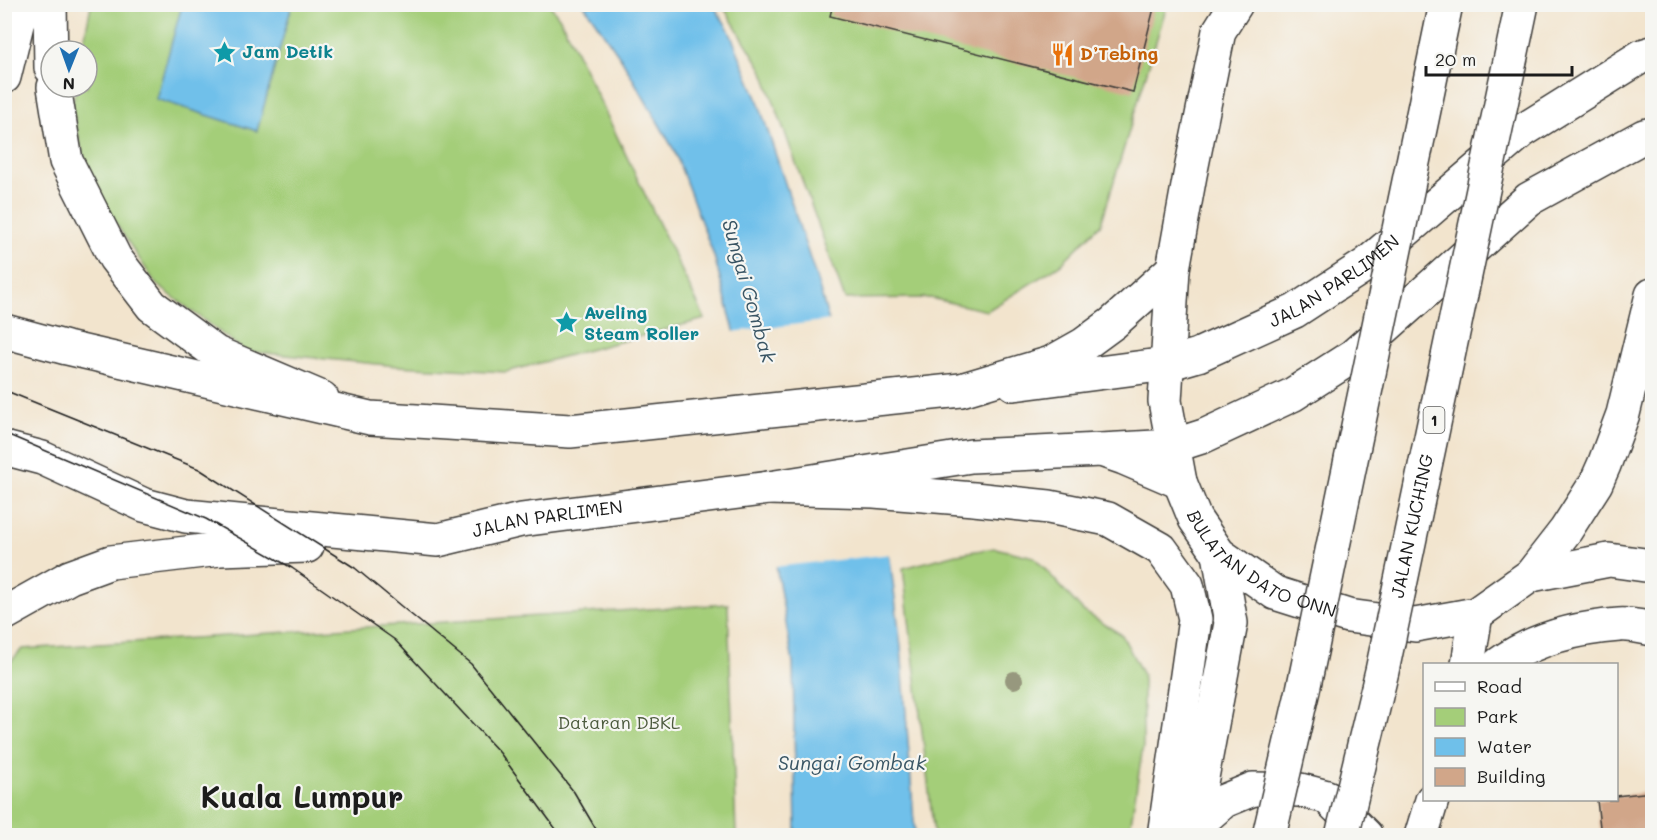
<svg xmlns="http://www.w3.org/2000/svg" width="1657" height="840" font-family="Mali,sans-serif">
<style>
.green{fill:#a4ce79;stroke:#60754a;stroke-width:1.5}
.water{fill:#6fc0ea;stroke:#466e83;stroke-width:1.5}
.pier{fill:#f2e4cd}
.building{fill:#d1a689}
.lines{fill:none;stroke-linecap:round;stroke-linejoin:round}
.tertiary-casing{stroke:#3c3a37;stroke-width:36}
.secondary-casing{stroke:#3c3a37;stroke-width:36}
.trunk-casing{stroke:#3c3a37;stroke-width:36}
.tertiary{stroke:#fff;stroke-width:33}
.secondary{stroke:#fff;stroke-width:33}
.trunk{stroke:#fff;stroke-width:33}
.tram{stroke:#1c1c1c;stroke-width:1.5}
.trunk-bridge-casing{stroke:#3c3a37;stroke-width:36;stroke-linecap:butt}
.trunk-bridge{stroke:#fff;stroke-width:33}
.tree{fill:#97987e}
.labels{text-anchor:middle;stroke-width:4.5;stroke-linejoin:round;paint-order:stroke}
.shield{fill:#f6f6f2;stroke:#5d5d5c;stroke-width:1.5}
.shield-label{font-size:16px;font-weight:bold;fill:#1c1c1c}
.culture-label{font-size:18px;font-weight:bold;fill:#0d838f;stroke:#f6f6f2;text-anchor:start}
.food-label{font-size:18px;font-weight:bold;fill:#c56008;stroke:#f6f6f2;text-anchor:start}
.street-label{font-size:18px;fill:#1c1c1c;stroke:#f6f6f2}
.park-label{font-size:18px;fill:#4c5a3d;stroke:#f6f6f2}
.water-label{font-size:20px;font-style:italic;fill:#395564;stroke:#f6f6f2}
.town-label{font-size:30px;font-weight:bold;fill:#1c1c1c;stroke:#f6f6f2}
</style>
<rect width="100%" height="100%" fill="#f6f6f2"/>
<filter id="ink" filterUnits="userSpaceOnUse"><feTurbulence type="fractalNoise" baseFrequency=".0167" numOctaves="2"/><feDisplacementMap in="SourceGraphic" scale="12" xChannelSelector="R" yChannelSelector="G"/><feConvolveMatrix kernelMatrix="1 2 1 2 8 2 1 2 1" color-interpolation-filters="sRGB"/></filter>
<filter id="wash" filterUnits="userSpaceOnUse"><feTurbulence type="fractalNoise" baseFrequency=".008" numOctaves="4" result="noise"/><feDisplacementMap in="SourceGraphic" scale="24" xChannelSelector="R" yChannelSelector="G"/><feGaussianBlur stdDeviation="1.35" result="paint"/><feColorMatrix in="noise" values="0 0 0 0 0 0 0 0 0 0 0 0 0 0 0 0 0 1.4 0 .05"/><feComposite in="paint" operator="in"/></filter>
<g filter="url(#wash)">
<rect width="100%" height="100%" fill="#f2e4cd"/>
<g class="green">
<polygon points="91,5 550,5 561,20 705,319 506,372 397,366 245,351 156,284 89,183 72,107 76,87 87,87 87,51 82,51"/>
<polygon points="722,5 1167,5 1101,224 1060,265 987,311 930,298 845,299 762,69"/>
<polygon points="995,548 1034,557 1083,611 1122,635 1143,675 1143,747 1129,835 934,835 903,568 957,554"/>
<polygon points="728,604 736,835 5,835 5,668 22,649"/>
</g>
<g class="water">
<polygon points="182,5 292,5 257,131 156,99"/>
<polygon points="584,5 713,5 728,28 757,98 817,280 865,445 890,559 901,646 915,835 796,835 793,663 770,532 764,441 714,256 674,150 622,60"/>
</g>
<polygon class="pier" points="832,320 868,444 892,554 773,567 767,533 761,441 732,332"/>
<g id="blocks">
<g class="building">
<polygon points="833,4 1155,4 1133,92 830,16"/>
<polygon points="1652,792 1652,836 1601,836 1597,800 1616,800 1616,796"/>
</g>
</g>
</g>
<g filter="url(#ink)">
<use href="#blocks" fill-opacity="0" stroke="#3c3a37" stroke-width="1.5"/>
<g class="lines">
<defs>
<g id="tertiary">
<polyline points="50,4 51,68"/>
<path id="s1" d="M 1236,4 L 1219,31 L 1190,175 L 1173,269 L 1165,401 L 1180,482 L 1195,519 L 1219,554 L 1275,593 L 1348,616 L 1415,625 L 1476,614 L 1531,575 L 1566,530 L 1596,483 L 1604,465 L 1623,414 L 1652,295"/>
<polyline points="4,77 22,4"/>
<polyline points="54,87 66,161 115,258 152,306 216,353 322,398"/>
<path id="s2" d="M 1014,384 L 1167,364 L 1198,355 L 1295,311 L 1367,264 L 1522,131 L 1642,56 L 1652,53"/>
<polyline points="1101,450 1173,446 1204,436 1292,395 1353,356 1529,199 1644,136 1652,134"/>
<polyline points="1531,575 1609,560 1652,566"/>
</g>
<g id="secondary">
<polyline points="4,331 67,348 370,418 570,431 961,390 1051,363 1083,345 1113,323 1173,269"/>
<path id="s3" d="M 4,448 L 42,458 L 144,505 L 186,516 L 438,540 L 521,520 L 769,488 L 971,456 L 1101,450 L 1124,458 L 1180,482"/>
<polyline points="4,614 70,577 111,562 220,549 307,546"/>
</g>
<g id="trunk">
<polyline points="769,488 874,491 974,499 1049,507 1108,519 1161,549 1187,585 1195,619 1164,836"/>
<polyline points="1468,664 1476,614"/>
<path d="M 1499,664 C 1533,639 1578,628 1619,625 C 1630,624 1642,627 1652,629"/>
<polyline points="1193,828 1224,801 1253,789 1300,790 1327,797 1366,836"/>
<polyline points="1191,836 1231,623 1219,554"/>
<polyline points="1421,836 1432,800"/>
</g>
</defs>
<use href="#tertiary" class="tertiary-casing"/>
<use href="#secondary" class="secondary-casing"/>
<use href="#trunk" class="trunk-casing"/>
<use href="#tertiary" class="tertiary"/>
<use href="#secondary" class="secondary"/>
<use href="#trunk" class="trunk"/>
<g class="tram">
<polyline points="4,390 199,469 355,568 471,664 574,792 600,836"/>
<polyline points="4,433 206,519 292,568 395,640 500,753 561,836"/>
</g>
<defs>
<g id="trunk-bridge">
<polyline points="1269,836 1303,690 1446,4"/>
<path id="s4" d="M 1342,836 L 1382,671 L 1522,4"/>
</g>
</defs>
<use href="#trunk-bridge" class="trunk-bridge-casing"/>
<use href="#trunk-bridge" class="trunk-bridge"/>
</g>
<circle class="tree" cx="1014" cy="680" r="9"/>
</g>
<defs>
<symbol id="sight-bare" viewBox="-9 -9 18 18"><path d="M0-6L1.8-2.2L6-1.7L2.9 1.2L3.7 5.4L0 3.3L-3.7 5.4L-2.9 1.2L-6-1.7L-1.8-2.2Z" fill="#0f9aa8" stroke="#f6f6f2" stroke-width="2.5" paint-order="stroke"/></symbol>
<symbol id="restaurant-bare" viewBox="-9 -9 18 18"><path d="M-5-6h1v4h1v-4h1v4h1v-4h1v5L-1.5 .5V6h-2V.5L-5-1ZM5-6V6H3V1.5H1.5Q1.5-4 5-6Z" fill="#e8710a" stroke="#f6f6f2" stroke-width="2.5" paint-order="stroke"/></symbol>
</defs>
<g fill-rule="evenodd">
<use href="#sight-bare" x="208" y="36" width="33" height="33"/>
<use href="#restaurant-bare" x="1046" y="38" width="33" height="33"/>
<use href="#sight-bare" x="550" y="306" width="33" height="33"/>
</g>
<g class="labels">
<rect class="shield" x="1423.5" y="407" width="21" height="26" rx="4.5"/>
<g class="shield-label">
<text x="1434" y="426">1</text>
</g>
<g class="culture-label">
<text x="242" y="58">Jam Detik</text>
<text x="584" y="319">Aveling<tspan x="584" dy="21">Steam Roller</tspan></text>
</g>
<g class="food-label">
<text x="1080" y="60">D’Tebing</text>
</g>
<g class="street-label">
<text dy="6" stroke="none"><textPath href="#s2" startOffset="342">JALAN PARLIMEN</textPath></text>
<text dy="6" stroke="none"><textPath href="#s3" startOffset="560">JALAN PARLIMEN</textPath></text>
<text dy="6" stroke="none"><textPath href="#s4" startOffset="318">JALAN KUCHING</textPath></text>
<text dy="6" stroke="none"><textPath href="#s1" startOffset="612">BULATAN DATO ONN</textPath></text>
</g>
<g class="park-label">
<text x="619" y="729">Dataran DBKL</text>
</g>
<g class="water-label">
<text transform="translate(749 291) rotate(74)" y="7">Sungai Gombak</text>
<text x="852" y="770">Sungai Gombak</text>
</g>
<g class="town-label">
<text x="302" y="808">Kuala Lumpur</text>
</g>
</g>
<rect width="1657" height="840" fill="none" stroke="#f6f6f2" stroke-width="24"/>
<rect x="1423" y="663" width="195" height="138" fill="#f6f6f2" stroke="#9f9f9c" stroke-width="1.5"/>
<rect x="1435" y="682" width="30" height="9" fill="#ffffff" stroke="#9f9f9c" stroke-width="1.5"/>
<text x="1477" y="693" font-size="18" fill="#1c1c1c">Road</text>
<rect x="1435" y="708" width="30" height="18" fill="#a4ce79" stroke="#9f9f9c" stroke-width="1.5"/>
<text x="1477" y="723" font-size="18" fill="#1c1c1c">Park</text>
<rect x="1435" y="738" width="30" height="18" fill="#6fc0ea" stroke="#9f9f9c" stroke-width="1.5"/>
<text x="1477" y="753" font-size="18" fill="#1c1c1c">Water</text>
<rect x="1435" y="768" width="30" height="18" fill="#d1a689" stroke="#9f9f9c" stroke-width="1.5"/>
<text x="1477" y="783" font-size="18" fill="#1c1c1c">Building</text>
<g transform="translate(69 69) rotate(181)"><circle r="28" fill="#f6f6f2" stroke="#9f9f9c" stroke-width="1.5"/>
<path d="M0-4.5L10 22L0 15L-10 22Z" fill="#1f6fb2"/>
<text y="-9" font-size="16" font-weight="bold" text-anchor="middle" fill="#1c1c1c">N</text>
</g>
<path d="M1426 66v9h146v-9" fill="none" stroke="#1c1c1c" stroke-width="3"/>
<text x="1435" y="66" font-size="18" fill="#1c1c1c" stroke="#f6f6f2" stroke-width="4.5" paint-order="stroke">20 m</text>
</svg>
